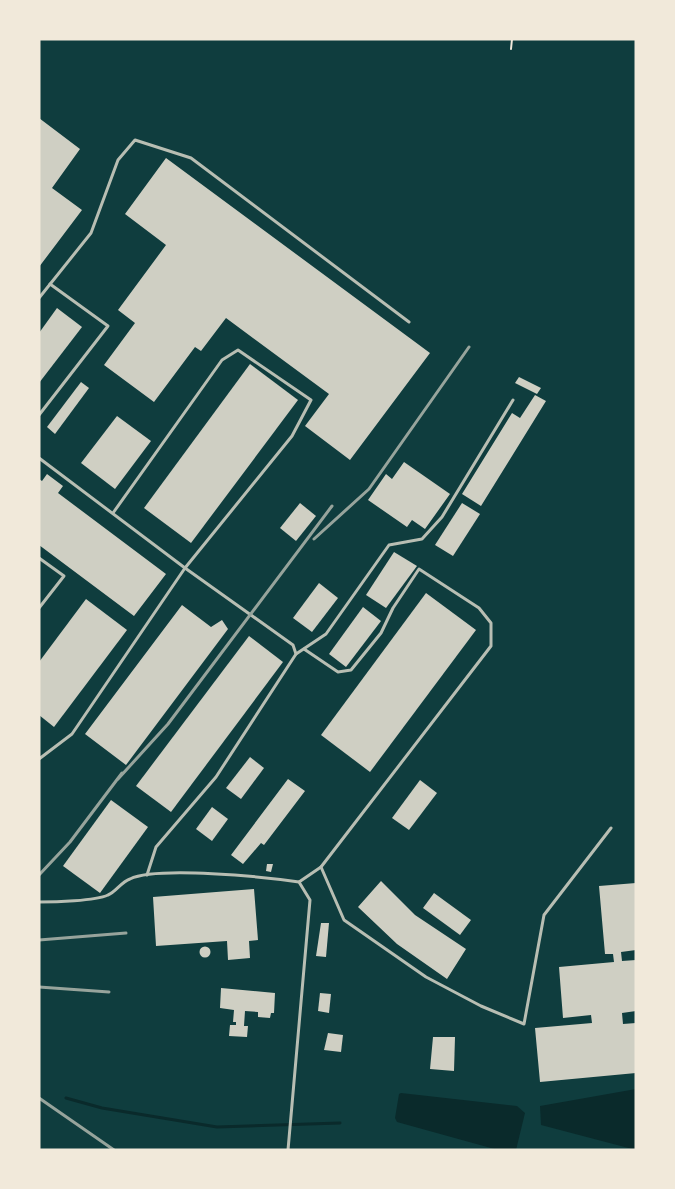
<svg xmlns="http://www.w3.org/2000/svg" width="675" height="1189" font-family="Spectral,serif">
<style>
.water{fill:#0a2a2b}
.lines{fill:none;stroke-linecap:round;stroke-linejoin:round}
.stream{stroke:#0a2a2b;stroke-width:3}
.building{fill:#cfcfc3}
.path{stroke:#f1e9da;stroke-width:2}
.service{stroke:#b8beb3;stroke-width:3}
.rail{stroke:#97a49c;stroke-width:3}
</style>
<rect width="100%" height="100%" fill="#0f3d3e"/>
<g class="water">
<polygon points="636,1089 636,1150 541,1125 540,1106"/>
<polygon points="401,1093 517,1106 525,1113 516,1150 498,1150 397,1122 395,1118 399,1094"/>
</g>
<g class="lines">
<polyline class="stream" points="66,1098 102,1108 217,1127 340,1123"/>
</g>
<g class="building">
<polygon points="39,118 80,149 52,188 82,210 39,267"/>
<polygon points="166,158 430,353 350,460 305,426 329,394 226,318 201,351 195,347 154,402 104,365 135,323 118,310 166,245 125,214"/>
<polygon points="57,308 82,327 39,383 39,333"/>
<polygon points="250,364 298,400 191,543 144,508"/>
<polygon points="519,377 541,388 537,394 515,383"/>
<polygon points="81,382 89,388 55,434 47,427"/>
<polygon points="535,395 546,401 481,506 462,494 512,413 520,418"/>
<polygon points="117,416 151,441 115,489 81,463"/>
<polygon points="404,462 450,494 425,529 412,520 407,527 368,500 386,474 392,479"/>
<polygon points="47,474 63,486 58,493 166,574 134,616 39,545 39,479 42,481"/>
<polygon points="300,503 316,516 296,541 280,528"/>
<polygon points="462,503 480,514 453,556 435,545"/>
<polygon points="394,552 417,566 386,608 366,595"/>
<polygon points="319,583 338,598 312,632 293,618"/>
<polygon points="426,593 476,630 370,772 321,735"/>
<polygon points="86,599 127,630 54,727 39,715 39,662"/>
<polygon points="182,605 211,627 222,620 228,629 126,765 85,734"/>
<polygon points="363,607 381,621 346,667 329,654"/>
<polygon points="249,636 283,662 171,812 136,786"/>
<polygon points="250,757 264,768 241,799 226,788"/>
<polygon points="288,779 305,791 264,845 261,843 243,864 231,855"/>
<polygon points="420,780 437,793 409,830 392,818"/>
<polygon points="111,800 148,827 100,893 63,866"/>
<polygon points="212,807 228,819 212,841 196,829"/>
<polygon points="267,864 273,864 271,872 266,871"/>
<polygon points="381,881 415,915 466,949 447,979 397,944 358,907"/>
<polygon points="636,883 636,950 621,952 622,961 636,960 636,1011 622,1013 623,1024 636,1023 636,1073 540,1082 535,1028 592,1023 591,1015 563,1018 559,967 614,962 613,954 605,954 599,886"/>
<polygon points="254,889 258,940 249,941 250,958 228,960 227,941 156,946 153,897"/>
<polygon points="434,893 471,920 460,935 423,908"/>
<polygon points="321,923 329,923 326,957 316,956"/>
<circle cx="205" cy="952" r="5.5"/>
<polygon points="221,988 275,993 274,1013 271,1013 270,1018 258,1017 258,1012 245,1011 244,1026 248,1026 247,1037 229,1036 230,1025 236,1025 236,1022 233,1022 234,1010 220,1008"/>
<polygon points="320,993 331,994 329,1013 318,1011"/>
<polygon points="328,1033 343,1035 341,1052 324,1050"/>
<polygon points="433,1037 455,1037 454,1071 430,1069"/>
</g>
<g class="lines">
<polyline class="path" points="511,49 512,39"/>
<g class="service">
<polyline points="39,298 91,233 118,160 135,140 191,158 409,322"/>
<polyline points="39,415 108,326 50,284"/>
<polyline points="39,458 185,568 72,734 39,759"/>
<polyline points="113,513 222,360 238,350 311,400 292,436 185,568 293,645 296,654 216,777 156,847 147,875"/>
<polyline points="39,558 64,576 39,608"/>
<polyline points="296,654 326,634 389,545 422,539 442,517 513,400"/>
<polyline points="321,867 344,920 426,977 481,1006 524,1024 544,915 611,828"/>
<polyline points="299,882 321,867 491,646 491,623 479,608 419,569 393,608 381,633 351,670 338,672 304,649"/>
<path d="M 39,902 C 54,902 95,901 108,895 C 116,892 121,882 130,879 C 157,866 266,877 299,882 L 310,900 L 288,1150"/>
</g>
<g class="rail">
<polyline points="314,539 369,489 469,347"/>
<polyline points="118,779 168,724 332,506"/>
<polyline points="39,875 70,842 122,773"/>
<polyline points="39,940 126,933"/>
<polyline points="39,987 109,992"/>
<polyline points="39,1098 114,1150"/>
</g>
</g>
<rect width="675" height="1189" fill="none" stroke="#f1e9da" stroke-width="81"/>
</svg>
